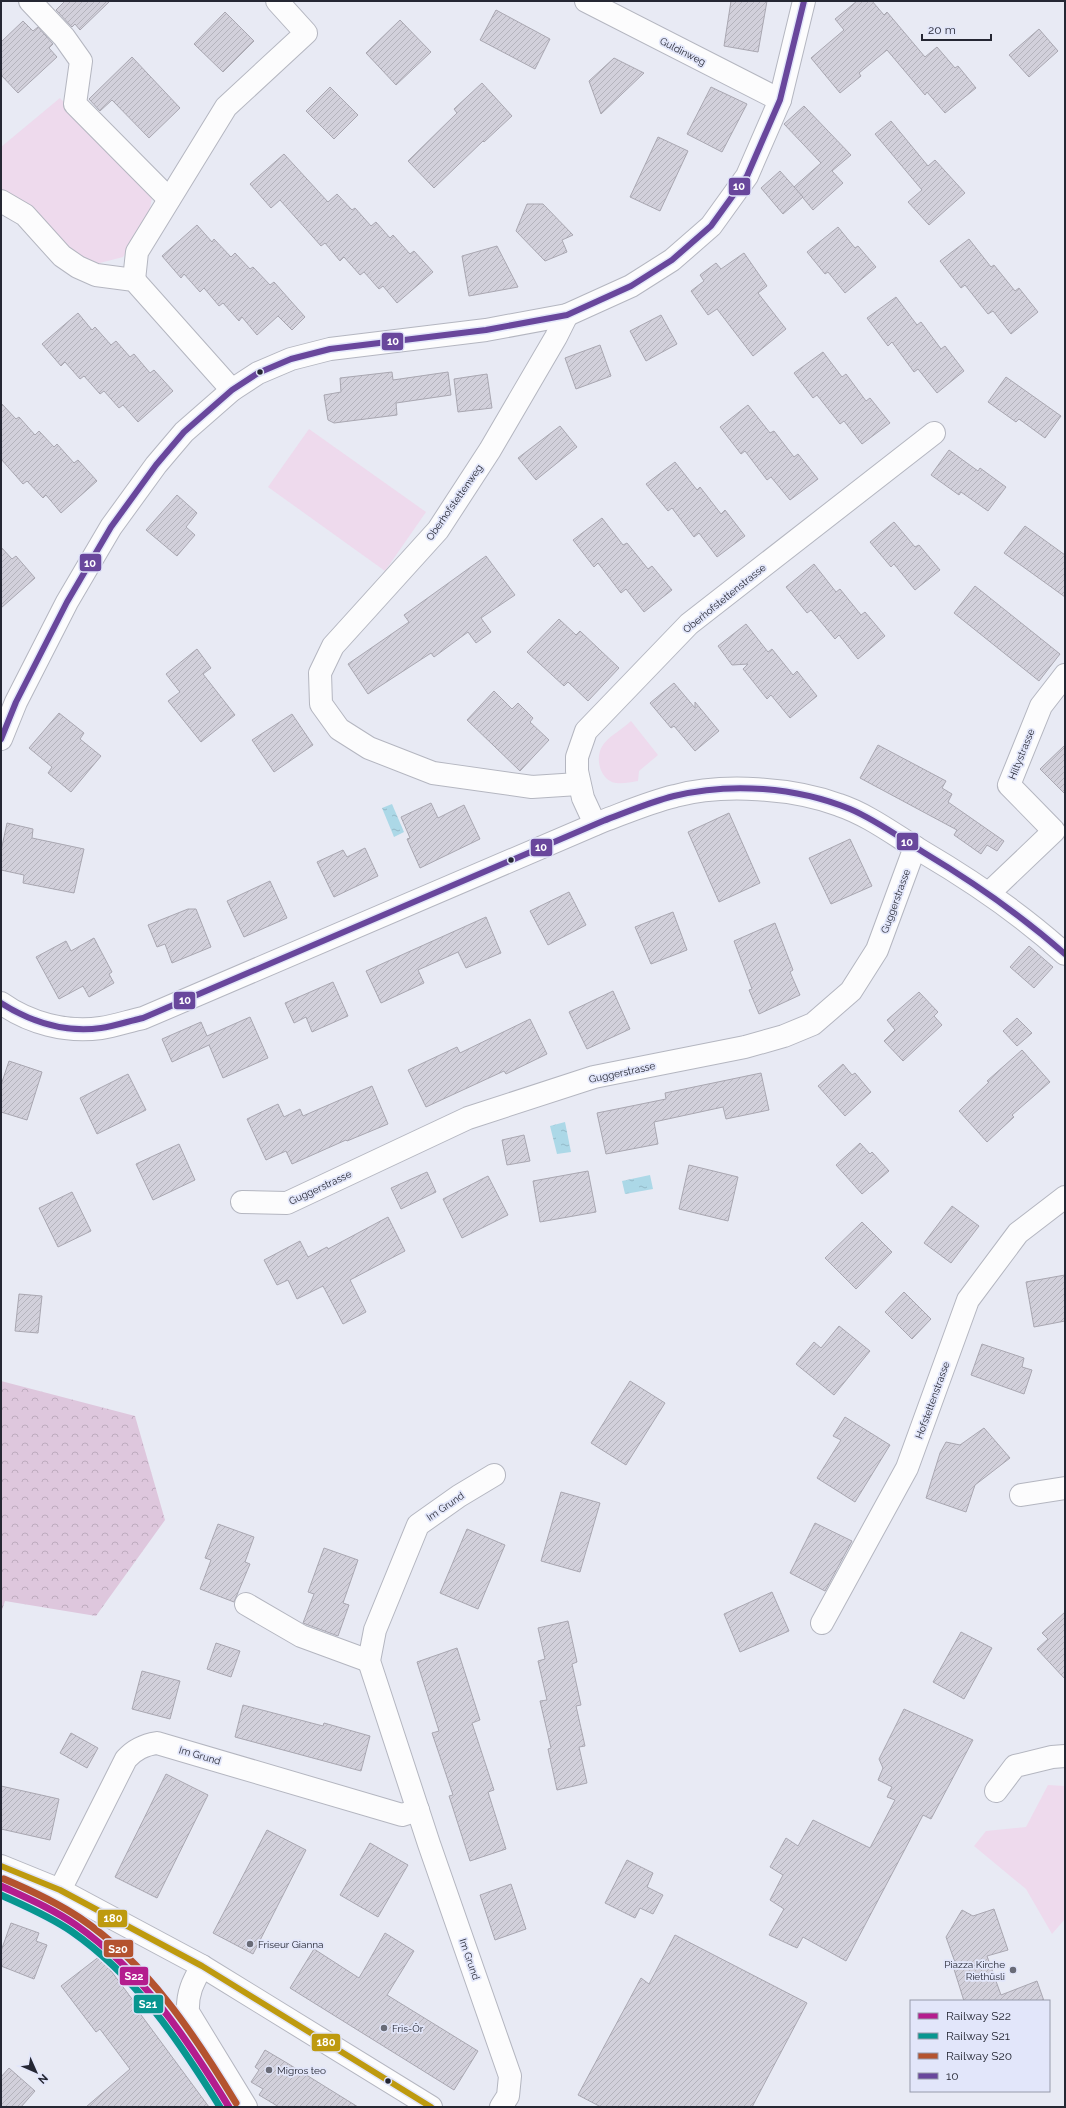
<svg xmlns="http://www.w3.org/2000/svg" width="1066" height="2108" font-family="Raleway,sans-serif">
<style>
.forest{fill:url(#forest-crowns)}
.park{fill:#eedaed}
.water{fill:url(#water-ripples)}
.building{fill:url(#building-hatch);stroke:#a9a7b1}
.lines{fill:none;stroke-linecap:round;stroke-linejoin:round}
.minor-casing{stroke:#b4b6c0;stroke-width:24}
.secondary-casing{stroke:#b4b6c0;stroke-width:24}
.minor{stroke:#fcfcfd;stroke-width:22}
.secondary{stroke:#fcfcfd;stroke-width:22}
.bus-1-casing{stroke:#e2e6fa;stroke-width:9}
.bus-2-casing{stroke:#e2e6fa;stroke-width:9}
.bus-1{stroke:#69479c;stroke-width:6}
.bus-2{stroke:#be9a0f;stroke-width:6}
.rail-1-casing{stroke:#e2e6fa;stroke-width:10}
.rail-2-casing{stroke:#e2e6fa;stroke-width:10}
.rail-3-casing{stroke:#e2e6fa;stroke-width:10}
.rail-1{stroke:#b41d8e;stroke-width:7}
.rail-2{stroke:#089690;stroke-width:7}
.rail-3{stroke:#b4532f;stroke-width:7}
.bus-dot{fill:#252733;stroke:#e2e6fa;stroke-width:1.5}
.poi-dot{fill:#696b77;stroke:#e2e6fa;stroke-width:1.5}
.labels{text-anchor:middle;stroke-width:3.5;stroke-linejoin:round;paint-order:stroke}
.street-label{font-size:10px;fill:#252733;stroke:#e2e6fa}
.poi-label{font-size:10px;fill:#252733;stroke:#e2e6fa;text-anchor:start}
.line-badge{stroke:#e2e6fa;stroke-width:1.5}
.badge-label{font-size:11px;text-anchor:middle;font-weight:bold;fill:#fff}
</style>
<defs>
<pattern id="forest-crowns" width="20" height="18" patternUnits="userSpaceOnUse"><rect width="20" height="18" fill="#dec7dd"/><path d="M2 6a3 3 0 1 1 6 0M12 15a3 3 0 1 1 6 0" fill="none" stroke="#beabbe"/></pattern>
<pattern id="water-ripples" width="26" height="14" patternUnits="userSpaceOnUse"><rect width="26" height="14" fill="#acd8e7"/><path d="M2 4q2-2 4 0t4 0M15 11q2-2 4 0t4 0" fill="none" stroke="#94b9c7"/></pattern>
<pattern id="building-hatch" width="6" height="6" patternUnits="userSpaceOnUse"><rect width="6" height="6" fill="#d2d0db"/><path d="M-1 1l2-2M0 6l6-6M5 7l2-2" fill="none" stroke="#b4b3bc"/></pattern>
</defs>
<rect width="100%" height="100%" fill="#e8eaf4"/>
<polygon class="forest" points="1,1381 135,1416 165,1520 96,1616 5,1601 1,1613"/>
<g class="park">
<polygon points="60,98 152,198 148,218 123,257 92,265 74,255 31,208 1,190 1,147"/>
<polygon points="309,429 426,512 385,571 268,487"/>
<path d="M 631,721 L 658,755 L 639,771 L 638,781 C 631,782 623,784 616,783 C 600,781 594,757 603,745 C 609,736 623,729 631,721 Z"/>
<polygon points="1048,1785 1065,1786 1065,1919 1052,1934 1026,1889 974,1846 986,1831 1026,1827"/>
</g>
<g class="water">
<polygon points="392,804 404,832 394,837 382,808"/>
<polygon points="565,1122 571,1152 557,1154 550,1126"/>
<polygon points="650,1175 653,1189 625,1194 622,1181"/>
</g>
<g class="building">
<polygon points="65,1 110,1 80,30 75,24 72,27 56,10"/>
<polygon points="731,1 767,1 758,52 724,46"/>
<polygon points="857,1 872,1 884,15 887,12 925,57 937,47 955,68 958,66 976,88 945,113 927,92 925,95 887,50 859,73 861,76 840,93 811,58 844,30 835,19"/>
<polygon points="496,10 550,39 535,69 480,40"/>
<polygon points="225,12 254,41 223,72 194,44"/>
<polygon points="400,20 431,52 396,85 366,53"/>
<polygon points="23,21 33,31 38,27 53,44 49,48 57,57 18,93 1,75 1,42"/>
<polygon points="1039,29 1058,51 1029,77 1009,55"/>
<polygon points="132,57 180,108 149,138 112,100 100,111 89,99"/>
<polygon points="614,58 644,73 601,114 589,81"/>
<polygon points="482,83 512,116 484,142 483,141 434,188 408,161 457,113 454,109"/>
<polygon points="330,87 358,115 334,139 306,111"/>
<polygon points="711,87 747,104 722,152 687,134"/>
<polygon points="804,106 851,155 832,171 843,183 813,210 794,187 821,163 784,124"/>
<polygon points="891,121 928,166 935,160 965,193 929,225 908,202 922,190 875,134"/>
<polygon points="658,137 688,151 660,211 630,197"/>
<polygon points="284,154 328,202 337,194 352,210 355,208 371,226 376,222 390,238 393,235 410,254 414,251 433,272 397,303 383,286 379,289 364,272 360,275 344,257 340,261 325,243 321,246 280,200 271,208 250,184"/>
<polygon points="780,171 803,197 783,214 761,188"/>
<polygon points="527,204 543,204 573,235 562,240 567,252 545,261 516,231"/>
<polygon points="197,225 212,242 214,239 231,257 235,253 250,269 253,267 270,285 274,282 305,317 292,330 278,316 257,335 242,317 239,321 223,303 219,306 204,288 200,292 184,274 181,278 162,256"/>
<polygon points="838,227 855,248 858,246 876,267 845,293 828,272 825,274 807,252"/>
<polygon points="969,239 991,267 994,265 1015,291 1019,288 1038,312 1011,334 993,311 988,314 965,285 961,288 940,261"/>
<polygon points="497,246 518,287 469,296 462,256"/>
<polygon points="744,253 767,286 758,293 786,329 753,356 717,309 708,315 691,291 704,281 700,275 716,263 721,269"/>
<polygon points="896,297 917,325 921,322 941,349 945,346 964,371 937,393 918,369 914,372 892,342 888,346 867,318"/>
<polygon points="78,313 92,330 95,327 111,345 116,341 130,357 134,354 150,373 154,370 173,391 138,422 123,405 119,408 104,391 100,394 84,376 80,379 65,362 61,366 42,344"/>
<polygon points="661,315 677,344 646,361 630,331"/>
<polygon points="600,345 611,376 576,389 565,358"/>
<polygon points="823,352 842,377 846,374 866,401 870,398 890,423 862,444 844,421 840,424 817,395 813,398 794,373"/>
<polygon points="392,372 393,380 448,372 451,395 396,403 397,415 334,423 328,420 324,395 341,392 340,378"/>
<polygon points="487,374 492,408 458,412 454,379"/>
<polygon points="1006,377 1061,416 1045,438 1019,419 1016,422 988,402"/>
<polygon points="1,403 16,419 19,417 35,435 39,431 54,447 57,444 74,463 78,460 97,481 61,513 46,495 43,498 27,481 23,484 1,459"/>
<polygon points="748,405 770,433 774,431 794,457 798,454 818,479 790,500 771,477 767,480 745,451 741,454 720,427"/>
<polygon points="560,426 577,447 536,480 518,458"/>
<polygon points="949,450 978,471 980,468 1006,487 988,511 961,492 959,495 931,475"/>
<polygon points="675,462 697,490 700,487 721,514 725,510 745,536 717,557 699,533 694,537 672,508 668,511 646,484"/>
<polygon points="177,495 197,513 186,527 195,535 177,556 146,530"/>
<polygon points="602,518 623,545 627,543 648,569 652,566 672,590 644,612 626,589 621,593 598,563 594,567 573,540"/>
<polygon points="894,522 915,547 919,545 940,570 915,590 894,564 891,567 870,542"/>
<polygon points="1025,526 1065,555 1065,597 1004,553"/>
<polygon points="1,547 12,559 16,556 35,578 1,608"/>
<polygon points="486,556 515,595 481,618 491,632 476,643 468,632 434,657 431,653 368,694 348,664 409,622 404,615"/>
<polygon points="814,564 836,592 840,589 861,615 865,612 885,636 858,659 839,635 835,639 811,610 807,613 786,587"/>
<polygon points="975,586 1060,654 1039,681 954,613"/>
<polygon points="559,619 576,635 580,631 619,668 588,701 568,682 564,686 527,652"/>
<polygon points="746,624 768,652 772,649 793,675 797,671 817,696 790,718 771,695 767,699 743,669 748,664 732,665 718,646"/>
<polygon points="197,649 211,668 203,674 235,715 201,742 168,701 180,692 166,674"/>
<polygon points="674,683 695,708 695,702 719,731 695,751 674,726 671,728 650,703"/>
<polygon points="494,691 512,709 518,703 533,718 530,722 549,740 520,771 467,720"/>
<polygon points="59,713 84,733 80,739 101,756 71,792 48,773 52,767 29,748"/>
<polygon points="292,714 313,745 274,772 252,740"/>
<polygon points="878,745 946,781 942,788 952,794 948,802 1004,841 997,851 987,845 981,854 954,835 957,830 860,778"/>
<polygon points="1065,745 1065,794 1040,769"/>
<polygon points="431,803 438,818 464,805 480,839 420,868 407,839 410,838 401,817"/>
<polygon points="729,813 760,883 719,902 688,832"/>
<polygon points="7,823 33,829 32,838 84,849 74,893 23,883 24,875 1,870 1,851"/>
<polygon points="850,839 872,886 831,904 809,858"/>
<polygon points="365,848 378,876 334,897 317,862 343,850 347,857"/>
<polygon points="270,881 287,918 244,937 227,901"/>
<polygon points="569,892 586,925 548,945 530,911"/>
<polygon points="188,909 196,909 211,947 172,963 165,944 157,947 148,925"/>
<polygon points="673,912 687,950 651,964 635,927"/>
<polygon points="486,917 501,953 466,968 458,952 418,970 424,983 381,1003 366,971"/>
<polygon points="775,923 793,970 790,972 800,995 759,1014 749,990 752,989 734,941"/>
<polygon points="94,938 112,972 109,974 114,983 89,997 83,986 59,999 36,957 66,941 71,951"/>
<polygon points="1029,946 1053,967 1034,988 1010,967"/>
<polygon points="333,982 348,1016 312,1032 306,1017 294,1023 285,1003"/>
<polygon points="613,991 630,1029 587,1049 569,1012"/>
<polygon points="919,992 938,1012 934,1016 942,1025 903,1061 884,1041 895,1030 887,1020"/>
<polygon points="250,1017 268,1058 223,1078 209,1045 172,1062 162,1039 201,1022 207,1036"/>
<polygon points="1017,1018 1032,1033 1017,1046 1003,1031"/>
<polygon points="530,1019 547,1054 506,1074 504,1071 426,1107 408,1070 457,1047 460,1053"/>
<polygon points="1022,1050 1050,1082 1012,1115 1014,1117 987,1142 959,1111 989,1082 987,1081"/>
<polygon points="9,1061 42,1072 27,1120 1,1112 1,1085"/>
<polygon points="843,1064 852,1075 855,1073 871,1092 845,1116 818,1086"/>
<polygon points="761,1073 769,1110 726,1119 723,1107 654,1122 658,1144 606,1154 597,1113 666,1099 665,1093"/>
<polygon points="128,1074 146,1110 97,1134 80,1098"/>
<polygon points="372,1086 388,1124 347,1141 346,1140 292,1164 286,1151 266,1160 247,1119 278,1104 284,1117 300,1109 303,1116"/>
<polygon points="524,1135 530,1161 507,1165 502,1140"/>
<polygon points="860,1143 870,1154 872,1152 889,1171 862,1194 836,1165"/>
<polygon points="179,1144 195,1180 153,1200 136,1164"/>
<polygon points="689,1165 738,1177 728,1221 679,1209"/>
<polygon points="588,1171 596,1212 540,1222 533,1181"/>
<polygon points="427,1172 436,1192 401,1209 391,1188"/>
<polygon points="488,1176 508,1215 462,1238 443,1199"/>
<polygon points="72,1192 91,1231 58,1247 39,1208"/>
<polygon points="952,1206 979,1226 951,1263 924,1243"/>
<polygon points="388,1217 405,1251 350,1280 366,1312 343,1324 323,1286 297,1299 288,1280 277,1285 264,1260 300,1241 308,1257 327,1247 328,1249"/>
<polygon points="862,1222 892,1252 856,1289 825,1258"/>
<polygon points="1065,1275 1065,1321 1034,1327 1026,1282"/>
<polygon points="904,1292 931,1319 912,1339 885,1312"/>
<polygon points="19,1294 42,1296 38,1333 15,1331"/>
<polygon points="839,1326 870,1351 834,1395 796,1364 814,1342 821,1348"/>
<polygon points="982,1344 1024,1358 1022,1367 1032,1370 1024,1394 971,1375"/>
<polygon points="630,1381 665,1403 626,1465 591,1443"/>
<polygon points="845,1417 890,1445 855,1502 817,1478 841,1440 833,1436"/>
<polygon points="984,1428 1010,1458 975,1485 966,1512 926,1498 940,1453 946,1442 960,1445"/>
<polygon points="561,1492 600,1503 580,1572 541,1561"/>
<polygon points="815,1523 852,1541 825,1591 790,1573"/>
<polygon points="218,1524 254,1537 245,1562 250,1564 234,1602 200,1589 211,1560 205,1558"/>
<polygon points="467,1529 505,1545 478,1609 440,1593"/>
<polygon points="324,1548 358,1560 343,1603 349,1605 338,1636 303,1623 314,1594 308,1592"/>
<polygon points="772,1592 789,1631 740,1652 724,1614"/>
<polygon points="1065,1612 1065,1679 1037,1649 1048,1639 1042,1633"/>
<polygon points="568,1621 577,1662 572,1664 581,1705 576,1706 585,1746 579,1747 587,1783 557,1790 548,1749 551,1748 540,1701 547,1700 538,1661 545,1659 538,1628"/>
<polygon points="961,1632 992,1648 964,1699 933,1682"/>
<polygon points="216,1643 240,1651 231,1677 207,1669"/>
<polygon points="457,1648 480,1720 472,1723 494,1790 488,1792 506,1849 470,1861 449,1796 453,1795 432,1733 439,1731 417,1662"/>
<polygon points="142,1671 180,1681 170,1719 132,1709"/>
<polygon points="243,1705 323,1726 324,1723 370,1736 361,1771 235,1737"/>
<polygon points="904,1709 973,1740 931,1819 923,1815 846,1961 803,1937 797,1948 769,1935 784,1909 770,1900 783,1875 770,1867 786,1838 798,1846 813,1820 870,1848 895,1800 887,1797 892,1787 878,1780 883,1768 879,1759"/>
<polygon points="71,1733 98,1748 87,1768 60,1753"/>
<polygon points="166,1774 208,1795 157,1898 115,1877"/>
<polygon points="1,1786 59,1799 50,1840 1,1829"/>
<polygon points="267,1830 306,1850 253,1954 213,1933"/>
<polygon points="370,1843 408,1865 378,1917 340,1895"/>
<polygon points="627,1860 653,1873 647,1887 663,1895 653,1914 640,1908 635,1918 605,1903"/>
<polygon points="511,1884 526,1929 495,1940 480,1895"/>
<polygon points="994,1909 1008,1950 987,1956 1001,1995 1037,1981 1044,2001 964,2001 953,1966 956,1965 946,1937 962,1910 973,1916"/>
<polygon points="11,1923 39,1933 36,1941 47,1945 34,1979 1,1966 1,1951"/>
<polygon points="385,1933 414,1951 387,1995 478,2051 454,2090 290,1988 314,1949 359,1978"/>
<polygon points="675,1935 807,2003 752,2107 601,2107 578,2095 641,1978 649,1984"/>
<polygon points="100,1956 135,2003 133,2004 209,2107 86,2107 130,2069 100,2029 96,2032 61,1986"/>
<polygon points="265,2050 287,2063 358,2107 279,2107 259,2095 263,2089 251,2082 259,2070 255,2067"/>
<polygon points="9,2068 35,2091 21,2107 1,2107 1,2077"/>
</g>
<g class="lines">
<defs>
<g id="minor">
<polyline points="30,1 64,37 81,61 75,104 169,199"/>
<polyline points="586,1 780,100"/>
<polyline points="1,201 25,215 62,256 78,267 96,275 134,280 232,390"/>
<polyline points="134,280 137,252 226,107 306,33 277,1"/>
<polyline points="567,315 556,337 490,450 438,530 333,646 320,673 321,704 339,729 369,748 433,773 532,787 578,784"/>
<polyline points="1,739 16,702 67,602 111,527 156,465 184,432 232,390 258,373 291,359 330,349 486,330 567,315 631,286 672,260 711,226 747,176 780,100 804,1"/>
<polyline points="595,824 583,798 577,771 577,757 586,731 689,624 934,433"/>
<polyline points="989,893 1054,831 1009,785 1041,706 1065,675"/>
<path d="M 1,1003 C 29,1023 66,1033 101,1028 C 115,1026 129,1021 143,1018 L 603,821 C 627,812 650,802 675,796 C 723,783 793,788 839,805 C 869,815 896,836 923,852 C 974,882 1022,915 1065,954"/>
<polyline points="242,1202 287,1203 468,1118 594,1077 745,1047 784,1036 813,1024 851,991 877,950 915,847"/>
<polyline points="494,1475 459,1496 418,1525 375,1630 369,1661 429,1844 510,2076 508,2096 501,2107"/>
<polyline points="1021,1495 1065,1488"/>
<polyline points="246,1604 301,1636 369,1661"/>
<polyline points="822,1623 907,1468 968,1300 1018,1233 1065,1197"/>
<polyline points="996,1791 1015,1766 1052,1757 1065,1756"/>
<path d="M 60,1890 L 126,1759 C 135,1749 144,1745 157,1743 L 402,1815 L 418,1810"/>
<path d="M 202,1966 C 193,1982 187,1993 188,2012 L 246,2107"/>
</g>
<polyline id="secondary" points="1,1866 60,1890 202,1966 431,2107"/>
</defs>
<use href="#minor" class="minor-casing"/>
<use href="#secondary" class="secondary-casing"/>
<use href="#minor" class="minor"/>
<use href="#secondary" class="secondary"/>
<defs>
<g id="bus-1">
<polyline points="1,739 16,702 67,602 111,527 156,465 184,432 232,390 258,373 291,359 330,349 486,330 567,315 631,286 672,260 711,226 747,176 780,100 804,1"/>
<path d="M 1,1003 C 31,1022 65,1033 101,1028 C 115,1026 129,1021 143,1018 L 603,821 C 627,812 650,802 674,796 C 731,782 796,787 850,809 C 876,820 899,837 923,852 C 973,882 1021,915 1065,954"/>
</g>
<polyline id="bus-2" points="1,1866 60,1890 202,1966 431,2107"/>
</defs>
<use href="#bus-1" class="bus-1-casing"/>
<use href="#bus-2" class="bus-2-casing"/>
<use href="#bus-1" class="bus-1"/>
<use href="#bus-2" class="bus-2"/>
<defs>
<path id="rail-1" d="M 1,1886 C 27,1898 53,1909 76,1925 C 143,1972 187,2039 229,2107"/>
<path id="rail-2" d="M 1,1895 C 25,1906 49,1916 71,1931 C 136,1976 179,2041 220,2107"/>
<path id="rail-3" d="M 4,1879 C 30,1890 56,1902 80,1918 C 148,1964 194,2034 236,2103"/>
</defs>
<use href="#rail-1" class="rail-1-casing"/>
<use href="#rail-2" class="rail-2-casing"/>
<use href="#rail-3" class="rail-3-casing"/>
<use href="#rail-1" class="rail-1"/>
<use href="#rail-2" class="rail-2"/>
<use href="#rail-3" class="rail-3"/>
</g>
<g class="bus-dot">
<circle cx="260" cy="372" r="3.5"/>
<circle cx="511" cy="860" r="3.5"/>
<circle cx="388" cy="2081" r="3.5"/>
</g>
<g class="poi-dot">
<circle cx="250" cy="1944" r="4"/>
<circle cx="1013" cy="1970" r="4"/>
<circle cx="384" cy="2028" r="4"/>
<circle cx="269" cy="2070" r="4"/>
</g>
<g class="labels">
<g class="street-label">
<text transform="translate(683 51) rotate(27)" y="4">Guldinweg</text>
<text transform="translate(454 502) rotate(-55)" y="4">Oberhofstettenweg</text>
<text transform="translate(724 598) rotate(-39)" y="4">Oberhofstettenstrasse</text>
<text transform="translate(1021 754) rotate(-68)" y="4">Hiltystrasse</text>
<text transform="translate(895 901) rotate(-70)" y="4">Guggerstrasse</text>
<text transform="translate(622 1072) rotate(-12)" y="4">Guggerstrasse</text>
<text transform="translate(320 1187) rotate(-25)" y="4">Guggerstrasse</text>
<text transform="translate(932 1400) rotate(-70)" y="4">Hofstettenstrasse</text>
<text transform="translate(445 1506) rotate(-34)" y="4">Im Grund</text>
<text transform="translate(200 1755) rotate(16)" y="4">Im Grund</text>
<text transform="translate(470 1959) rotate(71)" y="4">Im Grund</text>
</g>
<g class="poi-label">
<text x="258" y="1948">Friseur Gianna</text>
<text x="1005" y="1968" text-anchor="end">Piazza Kirche<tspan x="1005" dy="12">Riethüsli</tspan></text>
<text x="392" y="2032">Fris-Ör</text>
<text x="277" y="2074">Migros teo</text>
</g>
</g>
<g class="line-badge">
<rect x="728" y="177" width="23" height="19" rx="4" fill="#69479c"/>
<rect x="381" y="332" width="23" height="19" rx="4" fill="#69479c"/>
<rect x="79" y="553" width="23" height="19" rx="4" fill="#69479c"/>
<rect x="896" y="832" width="23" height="19" rx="4" fill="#69479c"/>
<rect x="530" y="838" width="23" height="19" rx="4" fill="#69479c"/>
<rect x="173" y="991" width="23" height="19" rx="4" fill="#69479c"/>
<rect x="97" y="1909" width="31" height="19" rx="4" fill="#be9a0f"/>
<rect x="103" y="1939" width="31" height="19" rx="4" fill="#b4532f"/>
<rect x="119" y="1966" width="30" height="20" rx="4" fill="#b41d8e"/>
<rect x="133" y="1994" width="31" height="20" rx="4" fill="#089690"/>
<rect x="311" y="2033" width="30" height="19" rx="4" fill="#be9a0f"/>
</g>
<g class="badge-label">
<text x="739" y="190">10</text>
<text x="393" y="345">10</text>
<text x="90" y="567">10</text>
<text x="907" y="846">10</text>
<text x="541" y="851">10</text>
<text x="185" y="1004">10</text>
<text x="113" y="1922">180</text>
<text x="118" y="1953">S20</text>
<text x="134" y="1980">S22</text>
<text x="148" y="2008">S21</text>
<text x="326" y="2046">180</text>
</g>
<rect width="1066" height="2108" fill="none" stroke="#252733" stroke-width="4"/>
<rect x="910" y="2000" width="140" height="92" fill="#e2e6fa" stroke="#969aaa"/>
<rect x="918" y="2013" width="20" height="6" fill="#b41d8e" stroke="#969aaa"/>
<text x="946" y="2020" font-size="12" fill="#252733">Railway S22</text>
<rect x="918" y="2033" width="20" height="6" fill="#089690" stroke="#969aaa"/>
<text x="946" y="2040" font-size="12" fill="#252733">Railway S21</text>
<rect x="918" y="2053" width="20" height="6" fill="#b4532f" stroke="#969aaa"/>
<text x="946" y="2060" font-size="12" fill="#252733">Railway S20</text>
<rect x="918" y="2073" width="20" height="6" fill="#69479c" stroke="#969aaa"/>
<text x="946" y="2080" font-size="12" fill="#252733">10</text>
<g transform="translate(36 2072) rotate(135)" stroke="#e2e6fa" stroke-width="3" paint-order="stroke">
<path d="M0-3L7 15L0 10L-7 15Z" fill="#252733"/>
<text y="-6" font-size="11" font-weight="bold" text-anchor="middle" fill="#252733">N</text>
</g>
<path d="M922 34v6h69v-6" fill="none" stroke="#252733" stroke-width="2"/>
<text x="928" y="34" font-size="12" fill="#252733" stroke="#e2e6fa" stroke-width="3" paint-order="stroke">20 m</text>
</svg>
